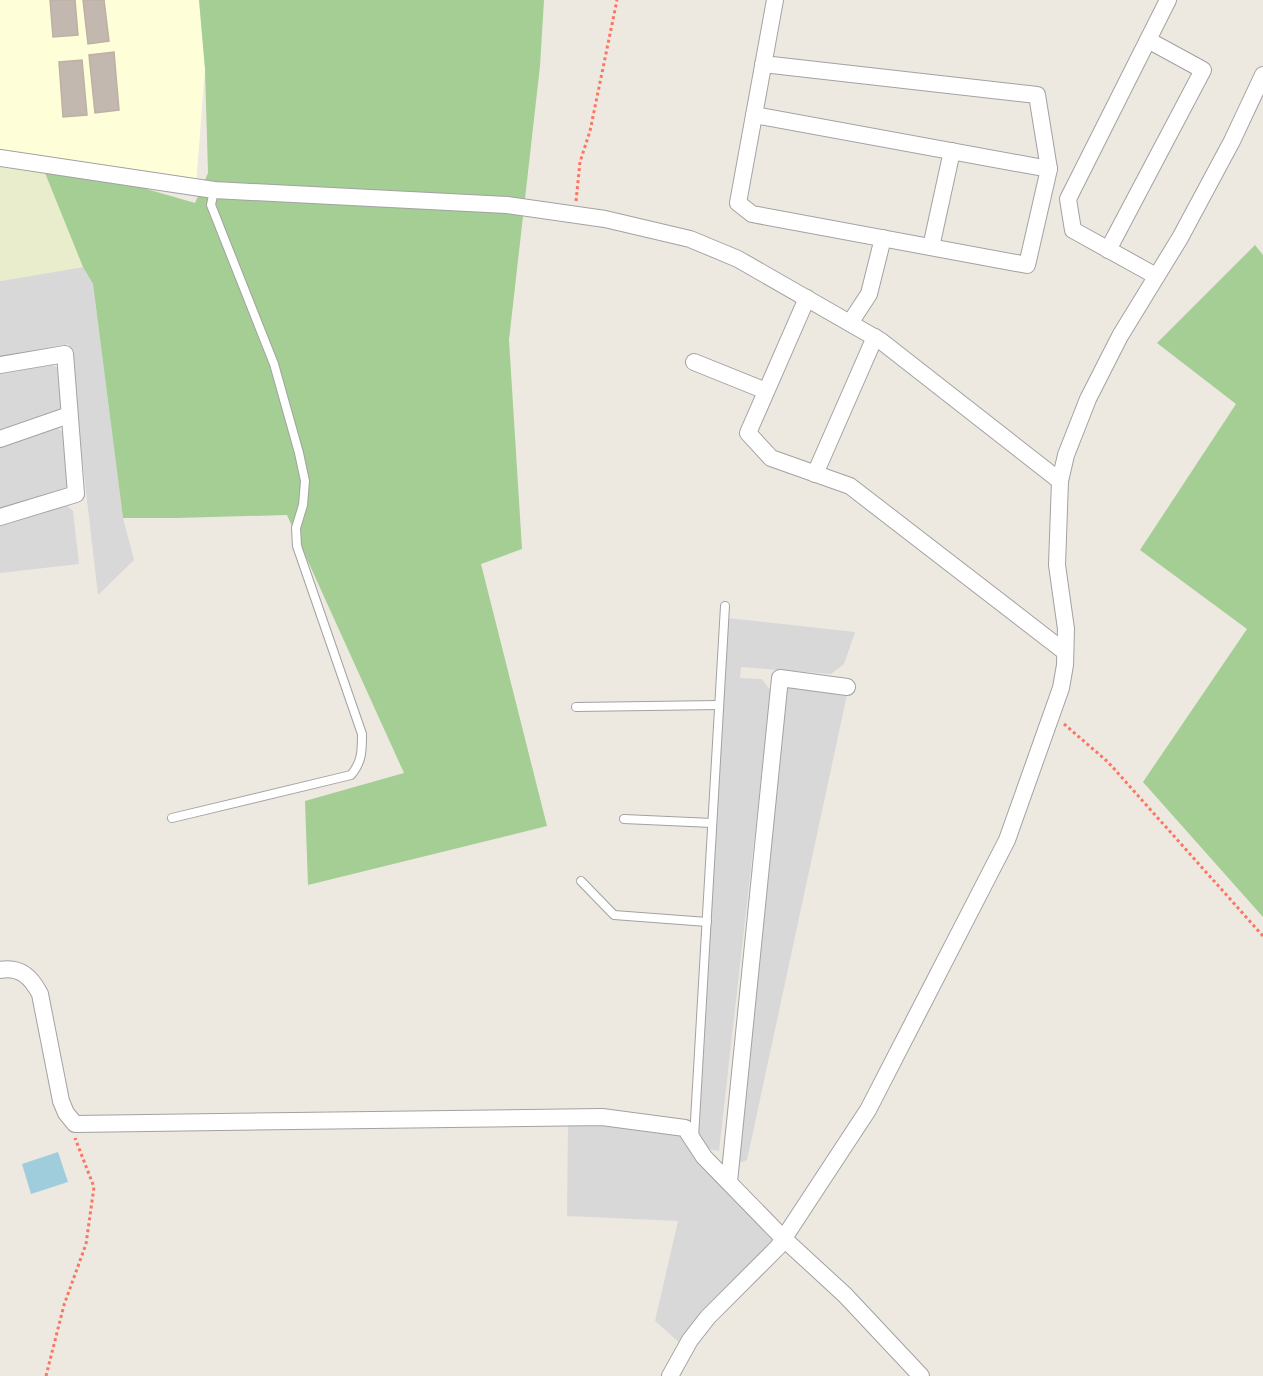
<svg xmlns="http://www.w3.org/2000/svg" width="1263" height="1376" font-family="'PT Sans Narrow',sans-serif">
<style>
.residential{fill:#d9d8d8}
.education{fill:#feffd8}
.farmland{fill:#eaedcb}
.forest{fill:#a4ce94}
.water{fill:#9fcddc}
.building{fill:#c2b8b0;stroke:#bfb0a3;stroke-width:1.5}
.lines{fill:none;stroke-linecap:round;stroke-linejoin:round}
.service-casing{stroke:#a2a2a2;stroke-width:10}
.minor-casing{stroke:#a2a2a2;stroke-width:18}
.path{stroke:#fc7563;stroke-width:3;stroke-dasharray:3 3;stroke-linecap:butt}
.service{stroke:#fff;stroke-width:8}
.minor{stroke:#fff;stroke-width:16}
</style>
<rect width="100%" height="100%" fill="#ede9e0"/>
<g class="residential">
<polygon points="83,267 93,284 123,518 134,560 98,595 69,344 0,356 0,281"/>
<polygon points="47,361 59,369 63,405 53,415 0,431 0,370"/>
<polygon points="57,428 66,434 72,481 66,489 0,513 0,445"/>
<polygon points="65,504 73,511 79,564 0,573 0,523"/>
<polygon points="728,618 855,632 844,664 831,674 741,667 740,678 762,679 771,691 719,1151 703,1148 697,1128 699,1122"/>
<polygon points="793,685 848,690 747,1160 734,1165 784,690"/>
<polygon points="568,1124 630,1126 683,1135 775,1236 774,1246 681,1344 655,1321 678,1221 567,1216"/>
</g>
<polygon class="education" points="0,0 199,0 205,69 196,185 0,153"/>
<polygon class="farmland" points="0,166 44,171 83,267 0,281"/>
<g class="forest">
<polygon points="199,0 544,0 540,66 509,340 522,549 481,564 547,826 308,885 305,801 404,773 287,515 176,518 123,518 93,284 83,267 39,158 195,203 208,173 205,69"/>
<polygon points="1255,245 1263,255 1263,917 1143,782 1247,629 1140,550 1236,404 1157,343"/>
</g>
<polygon class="water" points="58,1152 68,1182 31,1194 22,1164"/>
<g class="building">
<polygon points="50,0 75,0 78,35 53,37"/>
<polygon points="83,0 104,0 109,41 88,44"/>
<polygon points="114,52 119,110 95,113 89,55"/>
<polygon points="82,60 87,115 63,117 59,62"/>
</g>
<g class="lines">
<defs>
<g id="service">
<polyline points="576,707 719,705"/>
<path d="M 172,818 L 351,775 C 362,762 362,751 362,734 L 297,546 L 296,528 L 303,505 L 305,481 L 299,453 L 274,364 L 211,205 L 214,190"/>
<polyline points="624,819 712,823"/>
<polyline points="581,881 614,915 707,922"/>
<polyline points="694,1138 725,606"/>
</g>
<g id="minor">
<polyline points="763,64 1037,95 1049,169 1027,265 752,214 738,203 775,0"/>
<polyline points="754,115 1049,169"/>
<polyline points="0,158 214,190 507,205 605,219 690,239 738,259 881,341 1060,481"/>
<polyline points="931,247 952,151"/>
<polyline points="1108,250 1203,70 1148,40"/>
<polyline points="1156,276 1073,230 1068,199 1168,0"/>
<polyline points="807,298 748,433 771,458 850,486 1065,652"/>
<polyline points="850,323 869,294 883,238"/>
<polyline points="694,362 766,391"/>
<polyline points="0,365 65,354 76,494 0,517"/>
<polyline points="0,439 69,415"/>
<polyline points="815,474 875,337"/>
<path d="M 0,970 C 20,966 31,977 40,994 L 61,1101 L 66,1113 L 75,1124 L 602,1117 L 685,1128 L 704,1157 L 783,1238 L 845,1295 L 921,1376"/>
<polyline points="729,1182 780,678 847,687"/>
<polyline points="670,1376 690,1340 708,1317 778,1247 868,1110 1007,840 1061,688 1065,665 1066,629 1057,565 1060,481 1066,455 1088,399 1120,336 1180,238 1232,141 1263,75"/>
</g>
</defs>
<use href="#service" class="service-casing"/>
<use href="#minor" class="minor-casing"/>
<g class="path">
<polyline points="576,201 580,162 590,131 617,0"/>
<polyline points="1064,724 1108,762 1263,936"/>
<polyline points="46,1376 64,1305 86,1244 94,1187 75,1138"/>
</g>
<use href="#service" class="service"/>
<use href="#minor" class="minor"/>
</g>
</svg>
